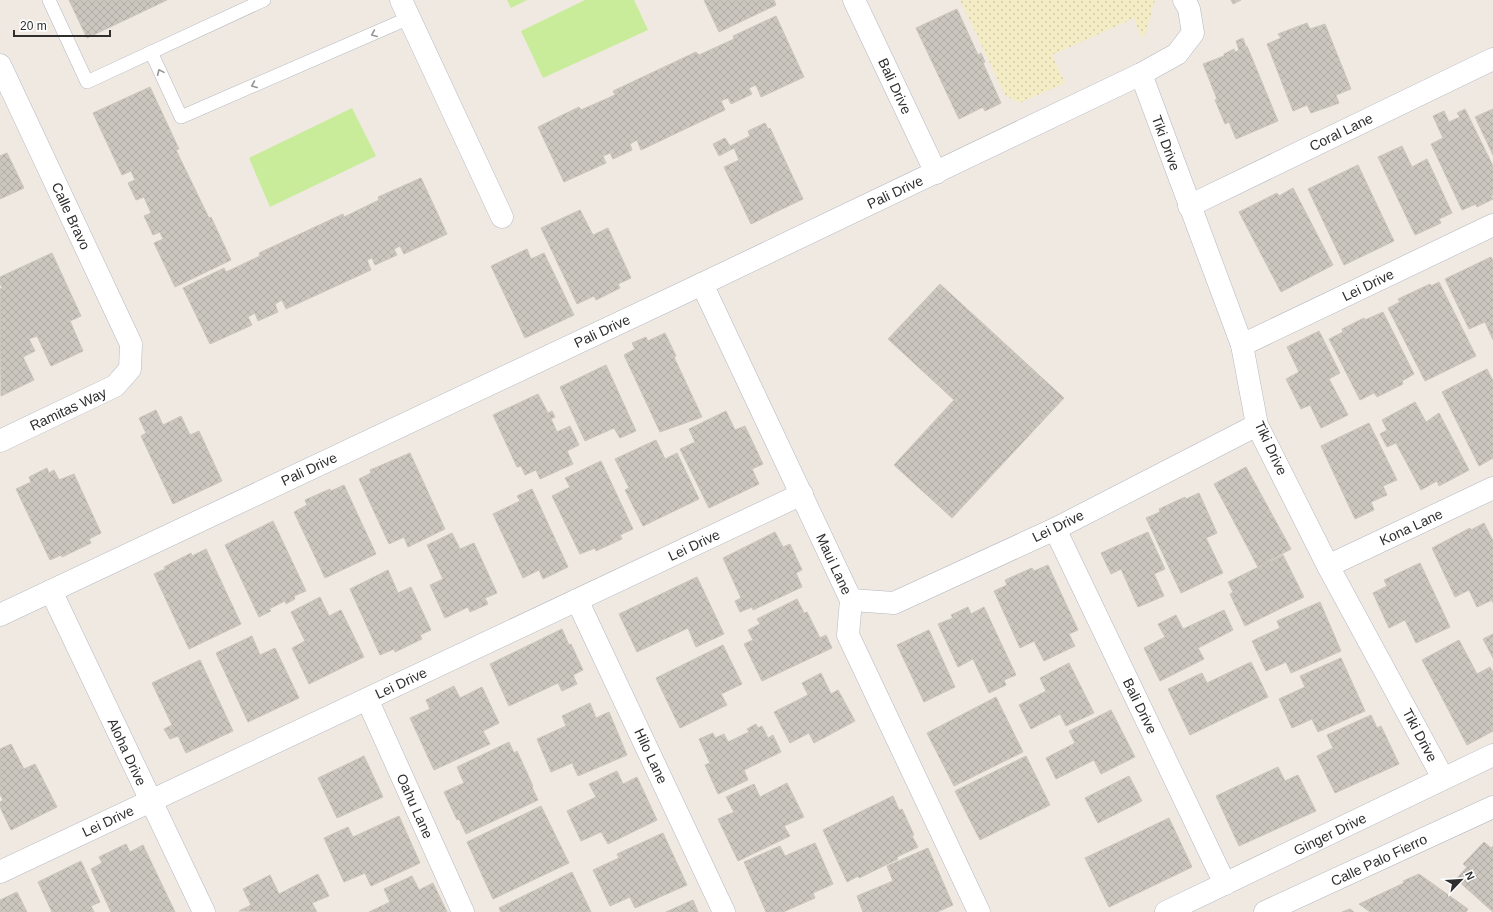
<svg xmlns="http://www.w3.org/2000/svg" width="1493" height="912" font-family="Helvetica,sans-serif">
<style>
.sand{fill:url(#sand-dots)}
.pitch{fill:#c9ec9a}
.building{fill:url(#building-cross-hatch);stroke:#cbc5ba}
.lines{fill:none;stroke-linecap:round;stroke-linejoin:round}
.lane-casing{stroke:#b4b7c1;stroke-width:14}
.street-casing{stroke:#b4b7c1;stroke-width:23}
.lane{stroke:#fff;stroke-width:13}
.street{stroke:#fff;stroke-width:22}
.oneway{stroke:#969696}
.labels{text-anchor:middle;stroke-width:3;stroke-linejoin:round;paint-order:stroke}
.street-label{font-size:14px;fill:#2e2e2e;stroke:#fff}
</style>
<defs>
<pattern id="sand-dots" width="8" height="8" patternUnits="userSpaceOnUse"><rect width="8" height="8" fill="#f3ecc5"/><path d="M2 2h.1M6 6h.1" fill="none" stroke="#d1cbaa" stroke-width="1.8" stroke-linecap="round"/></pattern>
<pattern id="building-cross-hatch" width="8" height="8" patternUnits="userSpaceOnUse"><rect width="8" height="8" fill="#cbc7bf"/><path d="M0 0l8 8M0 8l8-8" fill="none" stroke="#afaba4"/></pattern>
</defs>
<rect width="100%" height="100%" fill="#efe9e1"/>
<polygon class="sand" points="960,0 1155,0 1145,35 1141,37 1134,18 1052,55 1065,83 1019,103 1005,95"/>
<g class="pitch">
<polygon points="507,0 527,0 511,8"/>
<polygon points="585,0 634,0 648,30 543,78 521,31"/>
<polygon points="352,108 376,156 270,207 249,158"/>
</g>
<g class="building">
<polygon points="69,0 167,0 87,38"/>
<polygon points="704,0 774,0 776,5 719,32"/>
<polygon points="1231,0 1241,0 1233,4"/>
<polygon points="957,9 978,55 981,53 985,62 983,63 1001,103 985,111 983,107 959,119 916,28"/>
<polygon points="776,16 804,77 761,97 756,85 749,88 752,94 731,104 728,98 721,101 725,110 641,150 637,140 630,144 632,150 613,159 610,153 603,156 606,163 564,182 538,127 579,107 581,110 615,95 613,91 696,52 699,55 734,39 733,36"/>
<polygon points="1307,23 1310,29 1325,24 1351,89 1336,95 1339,103 1311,113 1307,105 1293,111 1267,44 1281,38 1278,34"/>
<polygon points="1243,38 1246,47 1247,46 1278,121 1236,139 1229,122 1225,124 1215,100 1217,99 1203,64 1224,56 1224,54 1234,49 1235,52 1239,50 1236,41"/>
<polygon points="150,87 179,149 176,150 209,218 211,217 231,260 175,287 154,243 163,239 160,232 153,235 144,216 151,213 144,197 136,200 128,183 135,180 131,171 122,175 93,113"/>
<polygon points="1465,109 1493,166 1493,195 1491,196 1493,199 1477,207 1476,204 1462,210 1431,144 1443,138 1433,116 1444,111 1449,122 1460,117 1457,113"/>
<polygon points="1493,109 1493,155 1475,117"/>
<polygon points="765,123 768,129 770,128 803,199 751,224 724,167 739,160 734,148 719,156 713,144 725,138 730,146 750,136 748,131"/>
<polygon points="1402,146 1412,167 1427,159 1452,213 1439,219 1441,223 1415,235 1378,157"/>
<polygon points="7,153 24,188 0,199 0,156"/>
<polygon points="1358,165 1394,241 1344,265 1308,189"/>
<polygon points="421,178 447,234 404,254 400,246 394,249 397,255 375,265 372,258 367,260 371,270 286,309 282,300 275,304 278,312 258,321 255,313 248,317 252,325 210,344 183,288 224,268 226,272 260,256 259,253 343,214 344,217 379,200 378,197"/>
<polygon points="1293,188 1333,265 1281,292 1239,212 1277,193 1279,196"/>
<polygon points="580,210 593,235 608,228 631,278 618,284 620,288 596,300 594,296 577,304 541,228"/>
<polygon points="527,249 531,259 544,253 574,315 525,338 491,266"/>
<polygon points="52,253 81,316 70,321 83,351 51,366 37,336 29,339 35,351 23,357 34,380 1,396 0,289 2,288 0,283 0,277"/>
<polygon points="1491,257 1493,261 1493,340 1485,322 1469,329 1445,279"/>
<polygon points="1439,282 1476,356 1425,381 1388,308 1400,302 1398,299 1430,284 1431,286"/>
<polygon points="940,284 1064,398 952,518 894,465 954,400 888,339"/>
<polygon points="1383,312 1414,374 1402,381 1403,384 1377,397 1374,393 1360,400 1329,339 1343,332 1342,329 1364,318 1365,320"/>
<polygon points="1319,331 1340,373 1329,379 1348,415 1321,428 1310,405 1301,409 1286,379 1299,372 1287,347"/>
<polygon points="665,333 676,356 674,357 702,417 660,432 624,355 635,349 632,343 646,337 648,341"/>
<polygon points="606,365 636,431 620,438 614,428 585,441 560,387"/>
<polygon points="1487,369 1493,381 1493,458 1479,466 1442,392"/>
<polygon points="538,394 548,413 552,411 555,417 551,419 557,432 570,426 579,445 567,451 573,464 540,479 536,470 525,475 521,466 517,467 493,415"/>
<polygon points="1415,402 1426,422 1439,413 1469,470 1439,486 1437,481 1421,490 1396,443 1387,447 1380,434 1387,430 1382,420"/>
<polygon points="156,410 163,425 181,416 190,435 199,431 222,481 173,504 141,436 146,433 139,418"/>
<polygon points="726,411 735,430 745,426 763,464 752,469 759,484 709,508 680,449 695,442 689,429"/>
<polygon points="1369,423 1397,480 1383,486 1387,495 1371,502 1374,510 1355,519 1321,446"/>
<polygon points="656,440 665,459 677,453 699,499 643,526 625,490 629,488 615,459"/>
<polygon points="410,453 445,529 408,547 404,537 389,544 359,479 371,473 370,470"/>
<polygon points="601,461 633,529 620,535 622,539 596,551 595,548 580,554 552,496 570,487 565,478"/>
<polygon points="1246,467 1291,549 1258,567 1214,484"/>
<polygon points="47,468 49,473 54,470 59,480 74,474 101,533 89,539 91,543 62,557 61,555 50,560 16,489 31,482 29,477"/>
<polygon points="344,485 376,554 325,578 294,512 307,505 305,500 330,489 331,491"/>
<polygon points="532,489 568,567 543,579 539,570 523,578 493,514 520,501 517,496"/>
<polygon points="1199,493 1217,533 1206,538 1223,573 1181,593 1146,518 1160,512 1159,509 1185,497 1186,499"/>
<polygon points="273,521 306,591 294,596 295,599 286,604 285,601 269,609 271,611 259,617 225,545"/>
<polygon points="1484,523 1493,541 1493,603 1492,600 1477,607 1469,590 1455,597 1432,548 1470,528 1471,530"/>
<polygon points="775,532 783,547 790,544 802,570 796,573 802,587 753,610 752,607 740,612 735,601 741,598 723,558"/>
<polygon points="1148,532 1165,569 1154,574 1164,596 1138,607 1121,569 1111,574 1101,553"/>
<polygon points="452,533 460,549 474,543 497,593 485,598 488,604 470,612 468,607 445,618 430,585 443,579 427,545"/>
<polygon points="206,549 241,624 189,649 154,574 165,569 164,567 191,553 192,556"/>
<polygon points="1283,555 1304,597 1245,626 1230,594 1233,592 1228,582"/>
<polygon points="1420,563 1450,627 1416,643 1405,620 1389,628 1373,593 1387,586 1384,580"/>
<polygon points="1048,565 1078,630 1069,634 1075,646 1044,661 1034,641 1020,648 994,591 1007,585 1005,580 1032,568 1034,571"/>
<polygon points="388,570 398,593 411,587 431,630 420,635 422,639 395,652 394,649 380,655 350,589"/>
<polygon points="697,577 724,634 696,647 688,628 637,652 619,614"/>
<polygon points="320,597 329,616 341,610 364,657 309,684 292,648 305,641 291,612"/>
<polygon points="797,599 804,613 807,612 820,638 826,635 832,648 762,681 744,644 753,640 748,630 760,624 757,619"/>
<polygon points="1320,602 1341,651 1291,673 1286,662 1266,671 1252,641 1280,628 1277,621"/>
<polygon points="968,607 971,614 984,607 1016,675 1004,680 1006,685 989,693 973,659 958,667 938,624 953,618 951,615"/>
<polygon points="1224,610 1233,630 1198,648 1204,659 1160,681 1144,648 1165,637 1158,624 1176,615 1183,629"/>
<polygon points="562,629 569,645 571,644 583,670 573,675 577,684 562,691 558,683 509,706 490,664"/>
<polygon points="929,630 955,687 924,702 897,645"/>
<polygon points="1493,634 1493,658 1483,639"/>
<polygon points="252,636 260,655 275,648 299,698 248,722 216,653"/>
<polygon points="1459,640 1477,674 1490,667 1493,672 1493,731 1467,745 1422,660"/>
<polygon points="723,645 742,684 721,694 727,705 680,728 656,678"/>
<polygon points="1341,658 1365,711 1318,732 1312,719 1292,728 1279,699 1305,687 1300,676"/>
<polygon points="200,660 233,731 186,753 178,736 170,739 164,729 172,725 152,683"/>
<polygon points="1251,662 1268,697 1190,735 1168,689 1202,673 1207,683"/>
<polygon points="1069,663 1094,713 1066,726 1060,714 1031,729 1019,705 1046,691 1040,678"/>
<polygon points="821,673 831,694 838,690 855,721 814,743 809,733 790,743 774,712 808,695 802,683"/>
<polygon points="454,686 460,698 482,687 499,723 483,731 490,744 434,770 410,718 430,709 426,700"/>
<polygon points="996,697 1023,752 954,786 927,733"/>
<polygon points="590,703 596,718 609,712 627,755 578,776 572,763 551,772 537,739 566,726 562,716"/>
<polygon points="1111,710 1135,757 1101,774 1094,760 1056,779 1046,758 1075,743 1069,731"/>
<polygon points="1371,715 1377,728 1381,726 1399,764 1335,793 1317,756 1333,748 1327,735"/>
<polygon points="756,724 758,728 762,726 768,738 773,735 781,752 744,770 748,780 718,794 705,765 710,763 699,739 713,733 715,738 724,734 728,742 749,732 747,729"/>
<polygon points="509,742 514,753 517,751 533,786 532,787 538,800 466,834 459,819 457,820 444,792 464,783 457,767"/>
<polygon points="11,744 24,769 35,764 57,807 11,830 0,807 0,802 3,800 0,794 0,749"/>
<polygon points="364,756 383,797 337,818 318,778"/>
<polygon points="1026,756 1050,805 980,840 955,791"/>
<polygon points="1278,767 1285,781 1298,775 1316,811 1239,846 1216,796"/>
<polygon points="617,771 623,784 637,777 657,820 608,844 601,832 581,841 567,811 596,797 589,784"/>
<polygon points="1129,776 1142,801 1098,823 1085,798"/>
<polygon points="787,783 804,817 784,826 790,836 738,861 718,819 734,812 726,797 754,784 760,797"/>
<polygon points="893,796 899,810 902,809 914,835 912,836 918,847 897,857 898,859 859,878 858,876 847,882 823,830"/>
<polygon points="541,806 569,863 493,899 467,842"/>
<polygon points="399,816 420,863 371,886 365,873 344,882 324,838 348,827 353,837"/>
<polygon points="1169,818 1192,867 1109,907 1085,858"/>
<polygon points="663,833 687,885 635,908 630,897 610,906 593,870 619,858 617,854"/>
<polygon points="1484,842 1491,848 1493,846 1493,912 1456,879 1467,867 1463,864"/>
<polygon points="815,843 833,884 813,893 815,898 783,912 766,912 744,862 780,846 785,856"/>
<polygon points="126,844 130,852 143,845 175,912 111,912 91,869 102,863 99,857"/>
<polygon points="928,848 953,905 937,912 863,912 857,896 893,881 887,866"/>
<polygon points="81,861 100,902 91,906 94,912 52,912 38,882"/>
<polygon points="572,872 591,912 501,912 499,908"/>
<polygon points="318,874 329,896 312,903 317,912 239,911 251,905 243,889 270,875 279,894"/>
<polygon points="1419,874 1468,909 1466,912 1370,912 1359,904 1404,883 1403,881"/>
<polygon points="412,876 419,890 433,883 447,912 369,912 390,902 384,889"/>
<polygon points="17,892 27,912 0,912 0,900"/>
<polygon points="693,900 698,912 666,912"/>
<polygon points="1350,909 1354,912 1342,912"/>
</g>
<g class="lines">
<defs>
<g id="lane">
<polyline points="49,0 87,82 264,0"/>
<polyline points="151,52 181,117 409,18"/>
</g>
<g id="street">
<polyline points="401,0 502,217"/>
<polyline points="854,0 936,173"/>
<polyline points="0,65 131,344 130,369 115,386 0,441"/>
<polyline points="1141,74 1242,345 1257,425 1328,566 1443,778"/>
<polyline points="1189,206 1493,59"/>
<polyline points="702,284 851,600 848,635 979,912"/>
<polyline points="1242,345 1493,225"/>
<polyline points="1055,529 1225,884"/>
<polyline points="1328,566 1493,488"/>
<polyline points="51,591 204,912"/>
<polyline points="577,600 724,912"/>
<polyline points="851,600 894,603 1055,529 1257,425"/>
<polyline points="0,615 702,284 1141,74 1177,54 1193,33 1189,9 1184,0"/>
<polyline points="367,699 463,912"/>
<polyline points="0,872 802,494"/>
<polyline points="1166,912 1493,755"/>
<polyline points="1265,912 1493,807"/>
</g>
</defs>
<use href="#lane" class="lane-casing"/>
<use href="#street" class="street-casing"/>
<use href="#lane" class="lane"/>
<use href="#street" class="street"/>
</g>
<defs><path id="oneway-chevron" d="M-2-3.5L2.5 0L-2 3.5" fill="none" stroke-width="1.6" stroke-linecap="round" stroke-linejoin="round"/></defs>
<g class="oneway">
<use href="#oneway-chevron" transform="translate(374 34) rotate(157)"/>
<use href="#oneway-chevron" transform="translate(160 72) rotate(-114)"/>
<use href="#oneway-chevron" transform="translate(254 85) rotate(157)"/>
</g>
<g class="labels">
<g class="street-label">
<text transform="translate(895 86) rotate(65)" y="5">Bali Drive</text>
<text transform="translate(1341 132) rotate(-26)" y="5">Coral Lane</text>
<text transform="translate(1166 143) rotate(70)" y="5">Tiki Drive</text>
<text transform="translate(895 192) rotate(-25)" y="5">Pali Drive</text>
<text transform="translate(71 216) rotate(65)" y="5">Calle Bravo</text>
<text transform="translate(1368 285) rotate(-26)" y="5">Lei Drive</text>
<text transform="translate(602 331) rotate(-25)" y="5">Pali Drive</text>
<text transform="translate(68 409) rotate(-25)" y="5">Ramitas Way</text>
<text transform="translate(1271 448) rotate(65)" y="5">Tiki Drive</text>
<text transform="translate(309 469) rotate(-25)" y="5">Pali Drive</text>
<text transform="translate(1058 526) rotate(-26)" y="5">Lei Drive</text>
<text transform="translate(1411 527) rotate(-25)" y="5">Kona Lane</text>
<text transform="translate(694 545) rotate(-25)" y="5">Lei Drive</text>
<text transform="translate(834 564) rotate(65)" y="5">Maui Lane</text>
<text transform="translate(401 683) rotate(-25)" y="5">Lei Drive</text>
<text transform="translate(1140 706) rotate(64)" y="5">Bali Drive</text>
<text transform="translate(1420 735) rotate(62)" y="5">Tiki Drive</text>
<text transform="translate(127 752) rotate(65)" y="5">Aloha Drive</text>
<text transform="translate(651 756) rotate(65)" y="5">Hilo Lane</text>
<text transform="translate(415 806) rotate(66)" y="5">Oahu Lane</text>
<text transform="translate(108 821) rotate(-25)" y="5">Lei Drive</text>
<text transform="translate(1330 834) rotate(-26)" y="5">Ginger Drive</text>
<text transform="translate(1379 860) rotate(-25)" y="5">Calle Palo Fierro</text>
</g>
</g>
<g transform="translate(1461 880) rotate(65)" stroke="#ffffff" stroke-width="3" paint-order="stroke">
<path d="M0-3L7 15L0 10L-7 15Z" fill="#2e2e2e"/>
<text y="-6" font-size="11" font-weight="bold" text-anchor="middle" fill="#2e2e2e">N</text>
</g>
<path d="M14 30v6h96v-6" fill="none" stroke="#2e2e2e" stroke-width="2"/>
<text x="20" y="30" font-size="12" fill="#2e2e2e" stroke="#ffffff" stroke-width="3" paint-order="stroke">20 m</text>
</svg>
